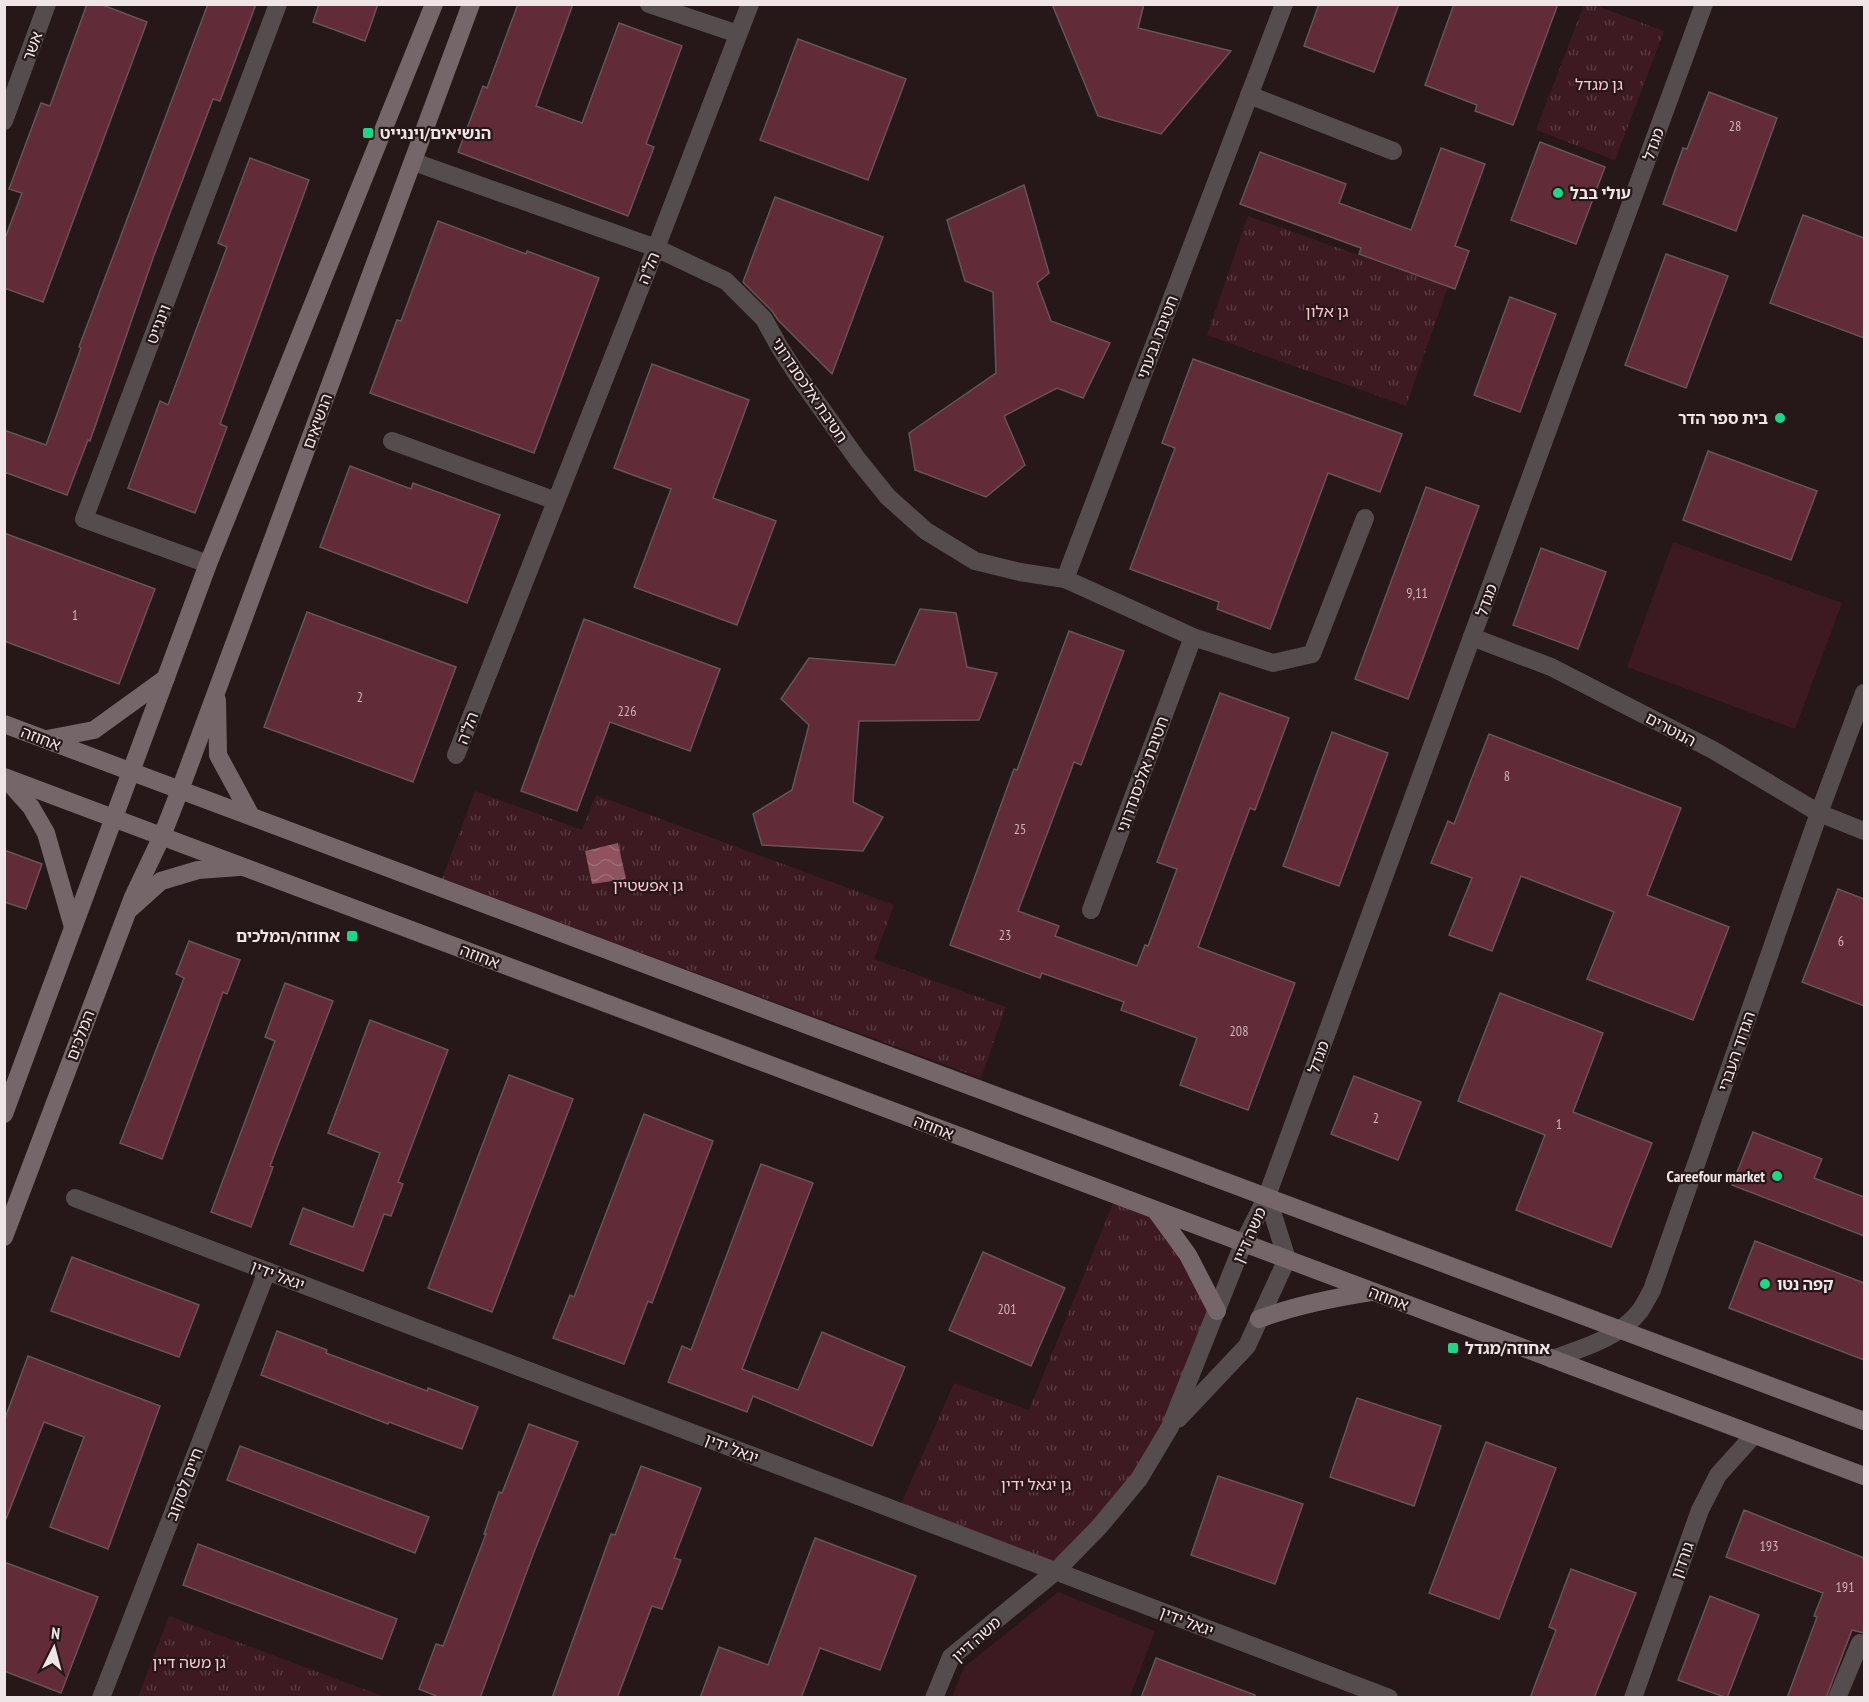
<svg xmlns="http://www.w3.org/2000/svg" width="1869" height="1702" font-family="'PT Sans Narrow','Noto Sans Hebrew',sans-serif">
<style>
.grass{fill:#3d1921}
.park{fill:url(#park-tufts)}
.water{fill:url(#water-waves)}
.building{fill:#622b38;stroke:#675457;stroke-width:1.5}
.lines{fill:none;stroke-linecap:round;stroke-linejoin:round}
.street{stroke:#544c4d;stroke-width:18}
.secondary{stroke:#756769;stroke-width:18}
.poi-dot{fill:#19d988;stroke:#261719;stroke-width:2}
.labels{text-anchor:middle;stroke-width:4.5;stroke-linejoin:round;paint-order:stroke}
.number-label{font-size:14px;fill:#ccb6ba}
.street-label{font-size:16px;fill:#f0e5e6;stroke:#261719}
.park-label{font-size:16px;fill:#fec6cf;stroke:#261719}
.poi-label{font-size:16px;font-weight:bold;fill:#f0e5e6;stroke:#261719;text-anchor:start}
</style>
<defs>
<pattern id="park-tufts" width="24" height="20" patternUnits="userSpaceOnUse" patternTransform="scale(1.5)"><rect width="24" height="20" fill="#3d1921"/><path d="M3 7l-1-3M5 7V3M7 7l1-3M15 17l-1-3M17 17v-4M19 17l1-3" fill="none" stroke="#593a41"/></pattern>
<pattern id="water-waves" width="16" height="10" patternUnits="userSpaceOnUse" patternTransform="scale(1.5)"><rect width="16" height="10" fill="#8e535f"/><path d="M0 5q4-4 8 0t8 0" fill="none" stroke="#9e6c76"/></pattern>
</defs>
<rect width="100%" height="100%" fill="#261719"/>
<g class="grass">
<polygon points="1673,542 1842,603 1795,729 1627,667"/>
<polygon points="1058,1592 1155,1631 1130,1697 952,1697 964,1667"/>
</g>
<g class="park">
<polygon points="1584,5 1595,5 1664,31 1615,160 1536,130"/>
<polygon points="1248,216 1448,287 1406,406 1207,335"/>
<polygon points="475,791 582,830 596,795 894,905 874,959 1006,1007 981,1078 442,879"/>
<polygon points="1116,1196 1156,1211 1217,1311 1159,1445 1056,1571 898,1511 954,1383 1029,1410"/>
<polygon points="169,1616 385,1697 138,1697"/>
</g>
<polygon class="water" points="618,843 626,879 592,884 585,851"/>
<g class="building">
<polygon points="87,4 100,4 147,22 43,302 4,288 4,241 22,193 9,189 41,103 50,106"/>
<polygon points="208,4 256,4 220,101 213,99 153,258 90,441 88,440 67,495 4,472 4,430 46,445 81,348 79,347"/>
<polygon points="319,4 378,4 365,41 313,22"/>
<polygon points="518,4 573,4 536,106 582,123 619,23 682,46 646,144 654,147 628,216 458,152 483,86 487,88"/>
<polygon points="1052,4 1144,4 1138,28 1231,51 1161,134 1098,116"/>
<polygon points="1319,4 1399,4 1374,72 1304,46"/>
<polygon points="1454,4 1558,4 1513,125 1475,111 1477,105 1425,85"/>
<polygon points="798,39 906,79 868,180 760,140"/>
<polygon points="1709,92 1777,118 1736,231 1663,204 1683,148 1687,149"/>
<polygon points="1540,142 1605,167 1576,244 1511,220"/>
<polygon points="1441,148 1485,164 1455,246 1469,251 1455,289 1359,254 1361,248 1240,204 1260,152 1346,184 1339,203 1411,230"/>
<polygon points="250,158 309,180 220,424 227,427 195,513 128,488 160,401 168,405 227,247 218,243"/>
<polygon points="1024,185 1049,273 1037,283 1051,321 1110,343 1083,398 1057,388 1004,416 1025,465 986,497 915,470 909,433 996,373 993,292 965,281 947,220"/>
<polygon points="775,197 883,237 832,374 778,320 772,311 743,282"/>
<polygon points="1803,215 1864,238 1864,338 1770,303"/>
<polygon points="438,221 526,254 527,251 599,278 534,453 370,393 397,320 401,321"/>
<polygon points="1666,254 1728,276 1686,388 1625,365"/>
<polygon points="1510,297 1556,314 1520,412 1474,395"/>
<polygon points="1193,359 1402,434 1380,492 1328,473 1270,629 1217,609 1219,602 1130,569 1175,448 1162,443"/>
<polygon points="652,364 749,400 713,498 776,521 737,625 634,587 671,489 614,468"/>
<polygon points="1708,451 1817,491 1791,560 1683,520"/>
<polygon points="350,466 411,489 413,483 500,515 467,603 320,547"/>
<polygon points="1426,487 1479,506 1408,699 1355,679"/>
<polygon points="4,533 155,589 119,684 4,641"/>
<polygon points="1541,548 1606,572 1578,649 1513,625"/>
<polygon points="920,609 956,613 967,667 997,673 979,720 859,721 853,802 883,817 863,851 762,845 753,814 792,790 809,725 781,699 809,658 895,665"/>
<polygon points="307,612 456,667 413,782 264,727"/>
<polygon points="584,619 720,669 690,751 610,722 577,811 521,791"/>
<polygon points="1069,631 1124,651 1081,765 1074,762 1018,911 1059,926 1055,936 1137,966 1145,945 1148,946 1177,869 1157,862 1220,693 1289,718 1255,810 1250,808 1198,947 1295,983 1248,1110 1180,1085 1197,1038 1121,1010 1124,1002 1042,973 1040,978 950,945 1014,769 1017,770"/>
<polygon points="1332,732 1388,753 1339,886 1283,866"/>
<polygon points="1489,734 1681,808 1647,895 1729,927 1693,1020 1587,979 1614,912 1521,876 1492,951 1449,935 1472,878 1431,863 1448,821 1454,824"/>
<polygon points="4,850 42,864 26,909 4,902"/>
<polygon points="1838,889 1864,899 1864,1006 1802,982"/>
<polygon points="189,941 240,960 227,994 223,992 162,1159 120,1143 184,978 176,974"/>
<polygon points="285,983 333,1001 270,1166 273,1167 251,1227 211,1212 275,1041 265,1037"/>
<polygon points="1500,993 1603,1033 1573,1112 1652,1143 1611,1247 1516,1210 1545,1135 1458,1101"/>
<polygon points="370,1020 448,1050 398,1182 403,1184 391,1216 384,1214 363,1271 290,1244 303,1208 353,1227 380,1153 328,1133"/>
<polygon points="509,1075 573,1099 492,1312 428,1288"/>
<polygon points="1354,1076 1421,1102 1398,1160 1331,1134"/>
<polygon points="644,1114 713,1141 652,1303 648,1301 624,1364 553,1338 570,1295 574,1297"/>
<polygon points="1753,1132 1822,1159 1814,1178 1864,1197 1864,1236 1732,1185"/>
<polygon points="761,1164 813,1183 742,1369 798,1390 822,1332 905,1367 872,1446 753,1396 747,1412 668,1382 682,1346 691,1350"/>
<polygon points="1755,1241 1864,1283 1864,1360 1729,1308"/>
<polygon points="983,1252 1065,1288 1031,1366 949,1330"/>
<polygon points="72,1257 199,1305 179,1357 51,1311"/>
<polygon points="277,1331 327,1350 326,1353 427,1391 428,1388 478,1407 462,1449 389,1422 388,1424 261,1375"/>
<polygon points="28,1356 160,1406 108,1549 50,1527 84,1437 44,1422 6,1519 4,1519 4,1421"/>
<polygon points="1357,1398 1441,1426 1414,1506 1330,1477"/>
<polygon points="529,1424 578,1442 534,1552 480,1698 441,1698 419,1689 436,1644 443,1646 486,1534 484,1534 499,1492 502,1493"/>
<polygon points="1486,1442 1556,1468 1499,1619 1429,1593"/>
<polygon points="240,1446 429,1517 415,1553 227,1480"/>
<polygon points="641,1466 701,1488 674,1558 681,1560 662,1609 652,1606 617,1698 552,1698 611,1534 615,1535"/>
<polygon points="1218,1476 1303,1504 1275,1584 1191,1555"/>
<polygon points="1744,1510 1864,1558 1864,1633 1852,1630 1826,1698 1787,1698 1817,1617 1814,1616 1823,1593 1726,1557"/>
<polygon points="815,1538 916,1576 880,1670 820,1648 801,1698 700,1698 719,1647 768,1665"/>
<polygon points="198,1544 397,1619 382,1659 183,1585"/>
<polygon points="4,1562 98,1597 61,1693 4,1671"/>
<polygon points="1571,1569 1636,1593 1594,1698 1530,1698 1556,1630 1549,1627"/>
<polygon points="1710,1596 1759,1615 1727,1698 1678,1680"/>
<polygon points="1156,1658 1255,1695 1255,1698 1141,1698"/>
</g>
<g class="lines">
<g class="street">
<polyline points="649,4 738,34"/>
<polyline points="1249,95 1393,151"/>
<polyline points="4,121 47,4"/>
<polyline points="414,162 656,248 726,281 764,319 780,348 796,373 858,460 888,497 926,531 975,561 1020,572 1065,579 1193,637 1273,663 1312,654 1365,518"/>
<polyline points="392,441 556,501"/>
<polyline points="208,564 84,519 278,4"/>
<polyline points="1065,579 1284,4"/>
<polyline points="1472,637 1551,667 1713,750 1819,813 1864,831"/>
<polyline points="456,755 656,248 750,4"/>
<polyline points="1091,910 1193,637"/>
<polyline points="75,1198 1389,1698"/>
<path d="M 1552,1359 C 1583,1348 1619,1338 1640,1311 C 1644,1305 1648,1297 1652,1290 L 1819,813 L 1864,693"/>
<polyline points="1178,1419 1247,1346 1287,1259 1267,1196"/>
<polyline points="101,1698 267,1271"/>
<polyline points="934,1698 951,1657 1056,1571 1099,1527 1139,1479 1170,1427 1243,1244 1267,1196 1704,4"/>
<polyline points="1633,1698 1700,1510 1718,1475 1754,1435"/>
<polyline points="1837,1698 1860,1643 1864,1645"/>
</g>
<g class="secondary">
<polyline points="217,700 218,755 251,816"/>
<polyline points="4,724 1864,1421"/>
<polyline points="47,739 94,730 166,678"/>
<polyline points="4,777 1864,1476"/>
<polyline points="6,779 31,807 46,833 73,927"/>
<polyline points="131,908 161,881 198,870 239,867"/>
<polyline points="4,1114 208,564 434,4"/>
<polyline points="1156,1211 1188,1255 1217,1311"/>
<polyline points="4,1237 133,897 162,836 180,790 471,4"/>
<path d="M 1259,1319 C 1296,1305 1332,1298 1371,1292"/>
</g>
</g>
<g class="poi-dot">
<rect x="362" y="127" width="12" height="12" rx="3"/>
<circle cx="1558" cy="193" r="6"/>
<circle cx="1780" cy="418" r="6"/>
<rect x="346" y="930" width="12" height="12" rx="3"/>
<circle cx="1777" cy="1176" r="6"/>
<circle cx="1765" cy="1284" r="6"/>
<rect x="1447" y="1342" width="12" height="12" rx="3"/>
</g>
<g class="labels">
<g class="number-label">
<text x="1735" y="131">28</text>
<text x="1417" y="598">9,11</text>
<text x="75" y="620">1</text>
<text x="360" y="702">2</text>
<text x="627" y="716">226</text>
<text x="1507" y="781">8</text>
<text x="1020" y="834">25</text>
<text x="1005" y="940">23</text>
<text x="1841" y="946">6</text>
<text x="1239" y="1036">208</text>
<text x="1376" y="1123">2</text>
<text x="1559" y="1129">1</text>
<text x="1007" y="1314">201</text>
<text x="1769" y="1551">193</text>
<text x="1845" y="1592">191</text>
</g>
<g class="street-label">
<text transform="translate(32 46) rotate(-70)" y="6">אשר</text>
<text transform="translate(1653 144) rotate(-70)" y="6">מגדל</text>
<text transform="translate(648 268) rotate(-68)" y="6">הל"ה</text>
<text transform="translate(158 324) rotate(-69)" y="6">וינגייט</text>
<text transform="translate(1157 337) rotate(-69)" y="6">חטיבת גבעתי</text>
<text transform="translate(810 390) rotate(56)" y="6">חטיבת אלכסנדרוני</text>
<text transform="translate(317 421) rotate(-70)" y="6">הנשיאים</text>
<text transform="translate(1486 600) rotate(-70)" y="6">מגדל</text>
<text transform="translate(467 728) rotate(-69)" y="6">הל"ה</text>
<text transform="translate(1671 729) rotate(28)" y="6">הנוטרים</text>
<text transform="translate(41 738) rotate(21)" y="6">אחוזה</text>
<text transform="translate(1142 774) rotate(-70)" y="6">חטיבת אלכסנדרוני</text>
<text transform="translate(480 956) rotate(21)" y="6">אחוזה</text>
<text transform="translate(80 1035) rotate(-69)" y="6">המלכים</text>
<text transform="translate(1736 1051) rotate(-71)" y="6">הגדוד העברי</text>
<text transform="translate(1318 1057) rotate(-70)" y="6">מגדל</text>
<text transform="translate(934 1127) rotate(21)" y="6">אחוזה</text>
<text transform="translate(1249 1235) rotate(-66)" y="6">משה דיין</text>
<text transform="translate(278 1275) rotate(21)" y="6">יגאל ידין</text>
<text transform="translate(1389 1298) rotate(21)" y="6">אחוזה</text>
<text transform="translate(732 1448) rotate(21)" y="6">יגאל ידין</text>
<text transform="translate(184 1484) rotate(-69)" y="6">חיים לסקוב</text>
<text transform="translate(1682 1560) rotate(-70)" y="6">גורדון</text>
<text transform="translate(1187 1621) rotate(21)" y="6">יגאל ידין</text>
<text transform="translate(976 1639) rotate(-42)" y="6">משה דיין</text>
</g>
<g class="park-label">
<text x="1599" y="90">גן מגדל</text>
<text x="1327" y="317">גן אלון</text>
<text x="648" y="891">גן אפשטיין</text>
<text x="1036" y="1490">גן יגאל ידין</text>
<text x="189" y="1668">גן משה דיין</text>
</g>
<g class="poi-label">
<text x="380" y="139">הנשיאים/וינגייט</text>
<text x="1570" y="199">עולי בבל</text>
<text x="1768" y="424" text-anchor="end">בית ספר הדר</text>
<text x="340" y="942" text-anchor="end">אחוזה/המלכים</text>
<text x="1765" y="1182" text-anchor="end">Careefour market</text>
<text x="1777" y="1290">קפה נטו</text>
<text x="1465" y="1354">אחוזה/מגדל</text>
</g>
</g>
<rect width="1869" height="1702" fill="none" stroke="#f0e5e6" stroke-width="12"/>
<g transform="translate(54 1648) rotate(6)" stroke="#261719" stroke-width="4.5" paint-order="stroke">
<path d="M0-4.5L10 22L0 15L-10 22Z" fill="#f0e5e6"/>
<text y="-9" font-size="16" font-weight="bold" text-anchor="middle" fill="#f0e5e6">N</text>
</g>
</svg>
